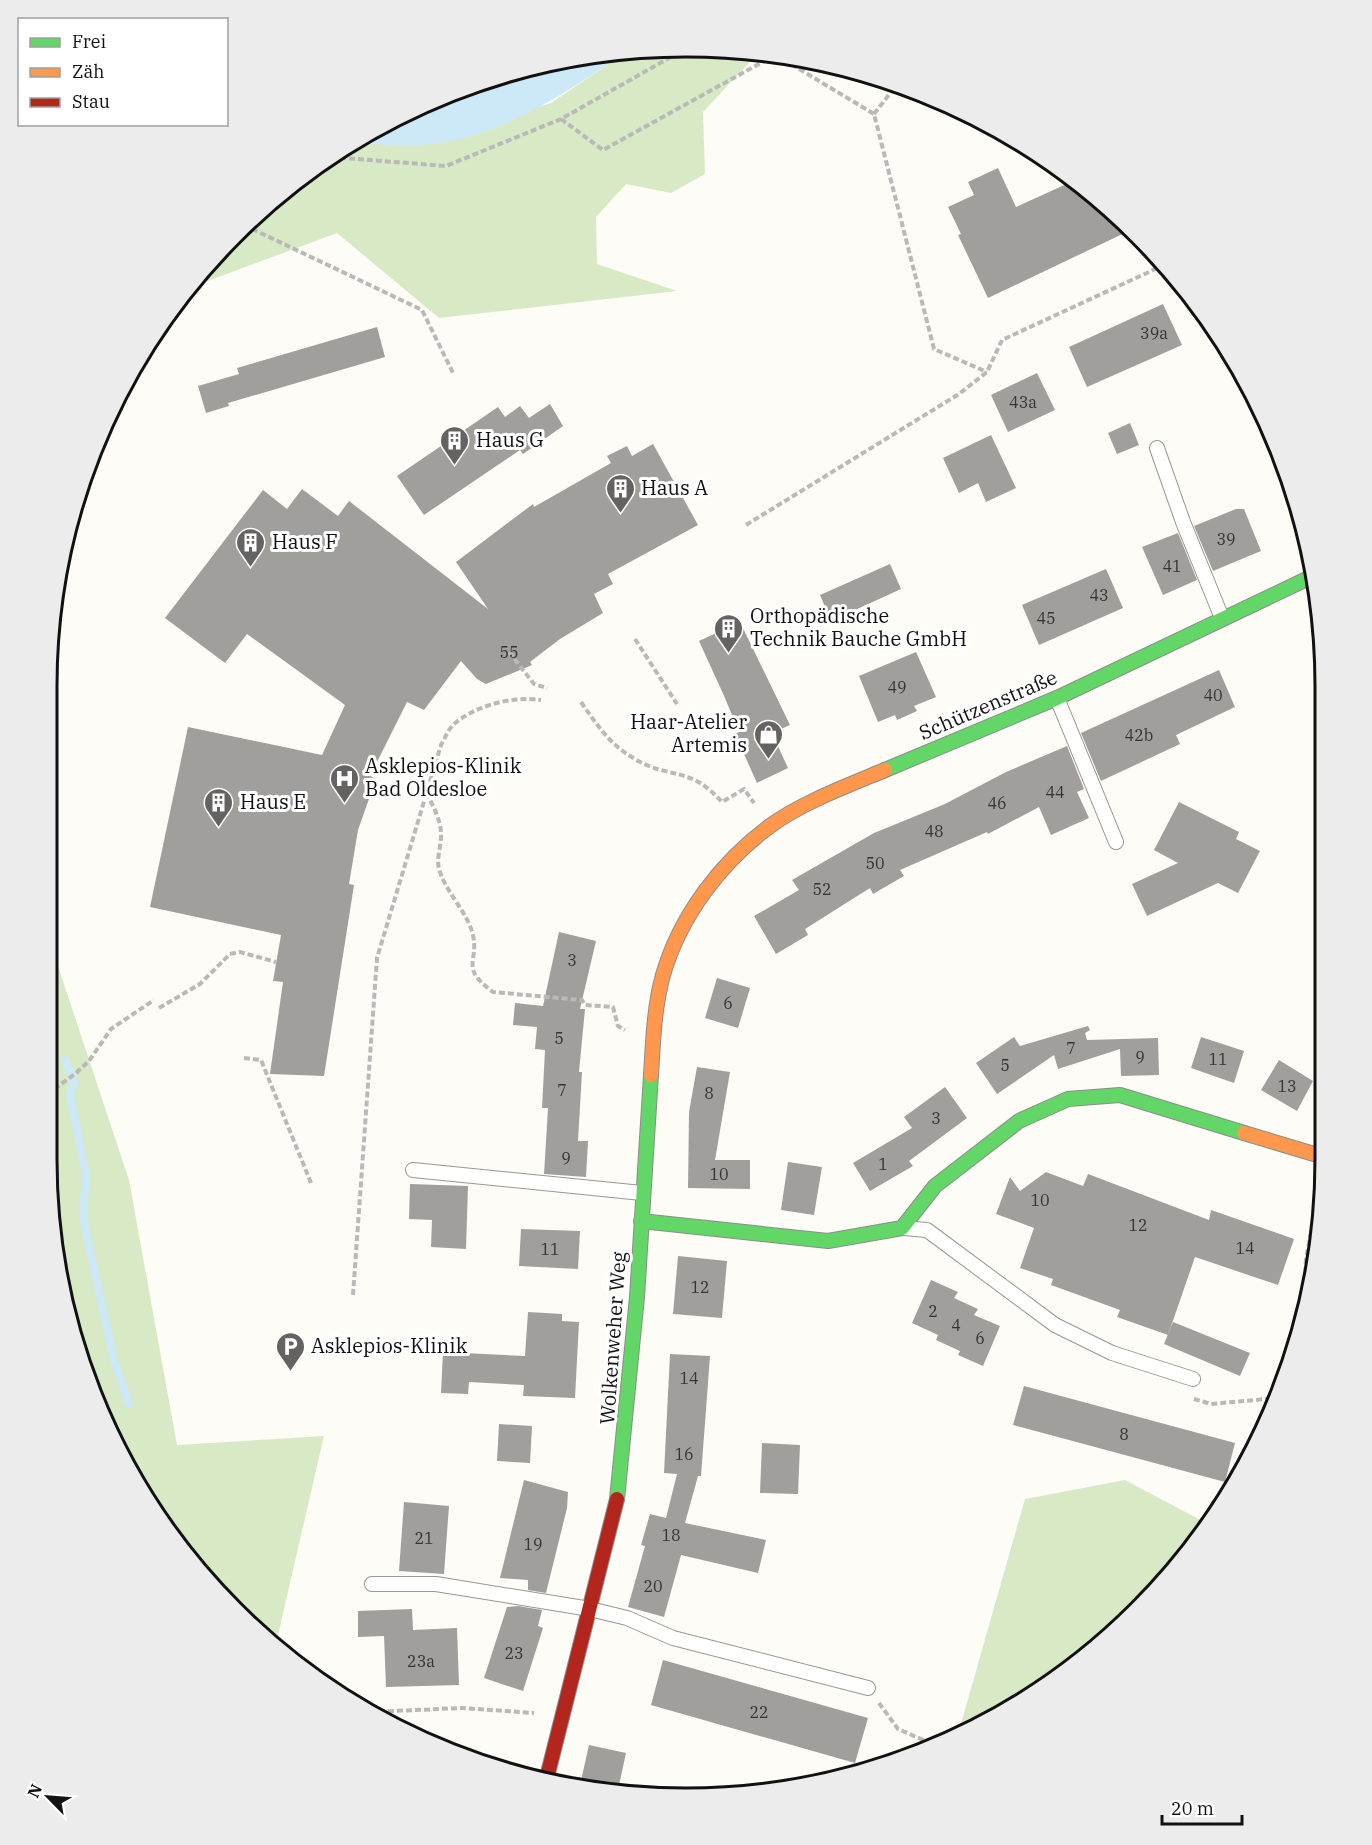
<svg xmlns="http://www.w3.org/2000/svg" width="1372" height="1845" font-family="'IBM Plex Serif',serif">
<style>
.forest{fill:#d8eac5}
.water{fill:#cde8f7}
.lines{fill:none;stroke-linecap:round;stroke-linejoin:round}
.stream{stroke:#cde8f7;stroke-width:8}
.building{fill:#a19f9c}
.lane-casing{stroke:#979795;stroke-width:16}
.fast-casing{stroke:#8e8d8b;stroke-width:16}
.slow-casing{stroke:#8e8d8b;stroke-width:16}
.jam-casing{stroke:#8e8d8b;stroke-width:16}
.path{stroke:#b9b9b8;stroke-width:4;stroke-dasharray:6 3;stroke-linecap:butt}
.lane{stroke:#fffffe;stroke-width:14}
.fast{stroke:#63d668;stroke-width:14}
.slow{stroke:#ff974d;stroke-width:14}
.jam{stroke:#b3261e;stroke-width:14}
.labels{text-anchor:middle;stroke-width:6;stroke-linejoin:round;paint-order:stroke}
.number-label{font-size:16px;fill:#353434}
.poi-label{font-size:20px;fill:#111;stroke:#fff;text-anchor:start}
.street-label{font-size:20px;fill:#111;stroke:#fff}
.rim{fill:none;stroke:#111;stroke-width:3}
</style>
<rect width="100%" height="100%" fill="#fdfcf7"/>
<g class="forest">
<polygon points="645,48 759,52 703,112 705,174 671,193 626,184 596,217 597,264 677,291 439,318 337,233 189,288 234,234 297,178 355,143 423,145 551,103 629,50"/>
<polygon points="47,933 129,1180 177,1445 324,1436 275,1648 234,1611 132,1479 68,1325 47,1159"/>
<polygon points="1125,1480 1208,1524 1167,1581 1075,1667 1005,1713 958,1734 1025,1499"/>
</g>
<path class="water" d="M 629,50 C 567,92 500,139 423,145 C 401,147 377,144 355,143 L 403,112 L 521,68 Z"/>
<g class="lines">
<polyline class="stream" points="65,1060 74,1081 70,1096 86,1175 83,1218 114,1361 129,1404"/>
</g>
<g class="building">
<polygon points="998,168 1016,207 1073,181 1108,205 1131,230 988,298 958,235 961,234 948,207 974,195 968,182"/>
<polygon points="1163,304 1182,345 1087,387 1069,347"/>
<polygon points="377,327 385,357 228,403 229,406 206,413 198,386 239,374 237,368"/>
<polygon points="1037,373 1055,410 1008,432 991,395"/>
<polygon points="550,404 563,426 523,454 520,450 424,515 397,476 498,407 505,417 520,406 529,418"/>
<polygon points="1130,423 1139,445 1117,454 1108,433"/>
<polygon points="991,435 1016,488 986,502 978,483 959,493 943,458"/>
<polygon points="653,444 698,525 608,574 613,584 594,594 603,613 560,639 530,662 532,665 486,684 477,679 461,661 424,710 407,702 370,776 376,779 358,830 349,884 354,885 324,1076 270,1074 283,982 273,981 281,935 150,907 188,727 322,755 345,705 247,634 225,663 165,618 263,490 287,509 302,489 338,516 349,501 488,609 456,562 533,504 534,507 611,463 607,456 627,446 632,456"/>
<polygon points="1236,509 1244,509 1261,551 1213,571 1194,526"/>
<polygon points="1178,533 1197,580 1163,595 1142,547"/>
<polygon points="890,564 901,589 831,621 820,595"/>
<polygon points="1106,569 1123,608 1039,645 1022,605"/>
<polygon points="740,622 790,725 772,733 788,768 757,783 735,734 739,732 725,698 699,641"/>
<polygon points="916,652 936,697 914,706 917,711 897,720 895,715 878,722 859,676"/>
<polygon points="1219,670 1235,707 1176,735 1180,744 1101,781 1081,733"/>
<polygon points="1067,746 1084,789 1077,792 1089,818 1051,835 1039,807 988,834 987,832 900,870 904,876 873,894 870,888 805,929 808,935 776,954 754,916 799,890 792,880 874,833 945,804 1006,772"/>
<polygon points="1179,802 1239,832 1236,839 1260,851 1238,893 1218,883 1147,916 1132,884 1178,863 1154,850"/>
<polygon points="559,932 596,941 580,1009 585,1009 579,1072 582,1072 578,1141 588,1141 586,1177 544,1174 548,1108 542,1108 545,1050 535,1049 537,1027 513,1025 515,1003 543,1006"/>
<polygon points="717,978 750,988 738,1028 705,1018"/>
<polygon points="1088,1026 1090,1030 1085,1033 1087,1040 1158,1038 1159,1075 1121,1076 1120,1049 1058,1069 1054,1055 997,1094 976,1063 1014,1037 1020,1046"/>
<polygon points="1201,1037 1244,1051 1234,1083 1191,1068"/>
<polygon points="1279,1060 1313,1081 1297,1111 1261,1090"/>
<polygon points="697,1067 730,1072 715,1160 750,1160 750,1189 688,1188 689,1112"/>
<polygon points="945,1087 967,1118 909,1161 913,1166 870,1191 853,1163 912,1128 904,1117"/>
<polygon points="788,1162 822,1167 814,1215 781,1210"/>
<polygon points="1046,1172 1083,1186 1088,1174 1209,1220 1211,1210 1294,1239 1278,1285 1195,1257 1168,1335 1117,1317 1120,1310 1051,1285 1053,1279 1020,1268 1034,1228 996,1214 1010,1177 1020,1191"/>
<polygon points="410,1184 468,1186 466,1249 431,1247 432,1220 409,1219"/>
<polygon points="521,1229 580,1231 578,1269 519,1266"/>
<polygon points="678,1256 727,1261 722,1318 673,1314"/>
<polygon points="931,1280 958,1292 954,1298 978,1309 974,1315 1000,1326 983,1366 958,1355 960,1351 936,1340 938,1335 912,1323"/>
<polygon points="528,1312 562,1314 562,1321 579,1322 575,1398 523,1396 524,1385 469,1382 468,1394 441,1393 443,1352 525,1356"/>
<polygon points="1173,1322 1250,1353 1240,1376 1164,1344"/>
<polygon points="670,1354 710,1356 701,1476 698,1476 685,1523 766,1540 758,1573 681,1555 664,1617 628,1607 645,1546 641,1545 650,1514 666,1518 677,1474 664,1473"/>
<polygon points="1024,1386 1235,1443 1225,1482 1013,1425"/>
<polygon points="499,1424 532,1426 530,1463 497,1461"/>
<polygon points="762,1443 800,1445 798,1494 760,1493"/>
<polygon points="524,1480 568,1492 567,1508 546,1593 528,1590 528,1580 500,1578"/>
<polygon points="404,1502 449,1506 444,1574 399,1571"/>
<polygon points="518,1606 542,1610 538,1626 543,1628 523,1691 484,1678 507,1607"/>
<polygon points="412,1609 413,1630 457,1628 459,1685 386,1687 384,1636 358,1637 358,1611"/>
<polygon points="663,1660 868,1718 855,1763 651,1705"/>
<polygon points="589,1745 626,1753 618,1790 580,1785"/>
</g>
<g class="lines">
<defs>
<g id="lane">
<polyline points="1157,448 1183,522 1222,618"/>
<polyline points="1057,698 1116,842"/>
<polyline points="413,1170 642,1193"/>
<polyline points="904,1228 927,1230 1055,1325 1112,1353 1193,1379"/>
<polyline points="372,1584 436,1584 590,1609 627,1618 673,1638 868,1688"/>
</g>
<g id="fast">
<polyline points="885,770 1057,698 1313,576"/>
<polyline points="641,1221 828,1241 902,1228 935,1186 1019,1121 1068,1099 1120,1095 1244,1133"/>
<polyline points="617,1499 637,1297 651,1075"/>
</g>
<g id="slow">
<path d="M 651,1075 C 653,1043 654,1007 663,975 C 680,916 721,862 770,826 C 801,803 849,785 885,770"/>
<polyline points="1244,1133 1324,1157"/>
</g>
<polyline id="jam" points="546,1781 617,1499"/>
</defs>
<use href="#lane" class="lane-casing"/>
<use href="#fast" class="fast-casing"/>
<use href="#slow" class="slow-casing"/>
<use href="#jam" class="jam-casing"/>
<g class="path">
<polyline points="776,55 874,114 934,349 987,372"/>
<polyline points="874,114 898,83"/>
<polyline points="561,119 603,150 777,54"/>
<polyline points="331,157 446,166 561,119 685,49"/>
<polyline points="244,225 422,310 454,375"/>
<polyline points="746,525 959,394 987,372 1002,340 1164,265"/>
<polyline points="635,639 677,704"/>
<polyline points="509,652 534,684 547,688"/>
<path d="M 581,702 C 597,725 610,745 635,759 C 670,780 689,765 722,802 L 744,789 L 754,803"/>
<path d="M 426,793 C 433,805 440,819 441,832 C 442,844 436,858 439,869 C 446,893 467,911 473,935 C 479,963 459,967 493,992 L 582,1000 L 585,1005 L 613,1007 L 618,1026 L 625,1030"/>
<polyline points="159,1008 200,984 230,954 240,952 276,962"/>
<polyline points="244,1058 261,1060 311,1183"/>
<polyline points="47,1094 75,1074 89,1061 111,1029 154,1000"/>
<path d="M 353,1295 L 377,958 L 441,745 C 445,738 448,730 453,725 C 475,705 513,696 541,700"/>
<polyline points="1303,1309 1306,1259 1320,1184"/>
<polyline points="1194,1399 1211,1404 1277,1398"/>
<polyline points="879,1703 898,1729 935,1745"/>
<polyline points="370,1712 462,1708 534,1713"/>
</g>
<use href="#lane" class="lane"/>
<use href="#fast" class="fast"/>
<use href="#slow" class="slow"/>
<use href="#jam" class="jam"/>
</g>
<defs>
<symbol id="building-pin" viewBox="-11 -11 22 30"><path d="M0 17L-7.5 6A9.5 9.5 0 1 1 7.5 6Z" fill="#646362" stroke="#fff"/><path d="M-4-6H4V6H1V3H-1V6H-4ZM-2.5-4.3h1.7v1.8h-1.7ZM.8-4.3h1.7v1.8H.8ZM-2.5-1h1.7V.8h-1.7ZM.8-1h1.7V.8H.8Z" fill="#fff"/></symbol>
<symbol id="shop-pin" viewBox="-11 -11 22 30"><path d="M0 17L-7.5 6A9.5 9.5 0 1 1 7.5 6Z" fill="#646362" stroke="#fff"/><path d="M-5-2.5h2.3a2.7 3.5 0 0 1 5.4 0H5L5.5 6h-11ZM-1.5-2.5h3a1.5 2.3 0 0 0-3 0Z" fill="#fff"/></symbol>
<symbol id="hospital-pin" viewBox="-11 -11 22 30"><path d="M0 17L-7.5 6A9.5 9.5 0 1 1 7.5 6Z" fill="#646362" stroke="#fff"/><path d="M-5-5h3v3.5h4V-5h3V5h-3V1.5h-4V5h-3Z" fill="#fff"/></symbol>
<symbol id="parking-pin" viewBox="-11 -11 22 30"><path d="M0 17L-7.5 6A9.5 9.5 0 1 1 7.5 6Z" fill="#646362" stroke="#fff"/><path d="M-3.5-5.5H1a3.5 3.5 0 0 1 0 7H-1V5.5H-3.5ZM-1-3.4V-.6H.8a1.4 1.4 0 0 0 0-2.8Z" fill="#fff"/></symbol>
</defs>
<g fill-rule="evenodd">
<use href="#building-pin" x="438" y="424" width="33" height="45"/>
<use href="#building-pin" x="604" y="472" width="33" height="45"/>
<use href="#building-pin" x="234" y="526" width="33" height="45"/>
<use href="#building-pin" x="712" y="612" width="33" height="45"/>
<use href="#shop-pin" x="752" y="718" width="33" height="45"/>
<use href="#hospital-pin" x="328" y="762" width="33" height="45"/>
<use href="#building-pin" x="202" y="786" width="33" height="45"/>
<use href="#parking-pin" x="274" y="1330" width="33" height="45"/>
</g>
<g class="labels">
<g class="number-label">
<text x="1154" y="339">39a</text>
<text x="1023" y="408">43a</text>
<text x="1226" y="545">39</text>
<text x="1172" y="572">41</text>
<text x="1099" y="601">43</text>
<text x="1046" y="624">45</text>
<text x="509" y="658">55</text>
<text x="897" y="693">49</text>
<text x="1213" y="701">40</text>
<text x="1139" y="741">42b</text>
<text x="1055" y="798">44</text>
<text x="997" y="809">46</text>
<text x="934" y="837">48</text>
<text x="875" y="869">50</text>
<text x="822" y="895">52</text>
<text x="572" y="966">3</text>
<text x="728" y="1009">6</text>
<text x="559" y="1044">5</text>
<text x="1071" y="1054">7</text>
<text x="1140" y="1063">9</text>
<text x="1218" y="1065">11</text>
<text x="1005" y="1071">5</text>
<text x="1287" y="1092">13</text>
<text x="562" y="1096">7</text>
<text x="709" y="1099">8</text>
<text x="936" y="1124">3</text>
<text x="566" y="1164">9</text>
<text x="883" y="1170">1</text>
<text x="719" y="1180">10</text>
<text x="1040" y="1206">10</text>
<text x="1138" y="1231">12</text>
<text x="1245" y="1254">14</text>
<text x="550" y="1255">11</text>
<text x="700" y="1293">12</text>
<text x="933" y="1317">2</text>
<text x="956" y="1331">4</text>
<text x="980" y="1344">6</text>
<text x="689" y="1384">14</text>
<text x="1124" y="1440">8</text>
<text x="684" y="1460">16</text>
<text x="671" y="1541">18</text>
<text x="424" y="1544">21</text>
<text x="533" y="1550">19</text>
<text x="653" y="1592">20</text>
<text x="514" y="1659">23</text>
<text x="421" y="1667">23a</text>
<text x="759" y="1718">22</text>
</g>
<g class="poi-label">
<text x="476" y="447">Haus G</text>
<text x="641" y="495">Haus A</text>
<text x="272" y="549">Haus F</text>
<text x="750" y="623">Orthopädische<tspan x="750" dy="23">Technik Bauche GmbH</tspan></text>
<text x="747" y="729" text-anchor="end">Haar-Atelier<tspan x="747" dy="23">Artemis</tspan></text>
<text x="365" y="773">Asklepios-Klinik<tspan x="365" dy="23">Bad Oldesloe</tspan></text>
<text x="240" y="809">Haus E</text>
<text x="311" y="1353">Asklepios-Klinik</text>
</g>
<g class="street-label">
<text transform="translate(988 705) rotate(-23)" y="7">Schützenstraße</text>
<text transform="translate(613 1338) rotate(-86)" y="7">Wolkenweher Weg</text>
</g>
</g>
<path d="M0 0H1372V1845H0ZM686 57H686A629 629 0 0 1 1315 686V1159A629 629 0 0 1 686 1788H686A629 629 0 0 1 57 1159V686A629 629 0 0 1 686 57Z" fill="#ececec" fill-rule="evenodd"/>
<path class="rim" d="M686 57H686A629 629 0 0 1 1315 686V1159A629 629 0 0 1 686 1788H686A629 629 0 0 1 57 1159V686A629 629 0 0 1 686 57Z"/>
<rect x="18" y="18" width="210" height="108" fill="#ffffff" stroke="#a0a0a0" stroke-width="1.5"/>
<rect x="30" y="38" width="30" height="9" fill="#63d668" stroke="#a0a0a0" stroke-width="1.5"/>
<text x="72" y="48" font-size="18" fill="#111111">Frei</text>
<rect x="30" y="68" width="30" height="9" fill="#ff974d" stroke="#a0a0a0" stroke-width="1.5"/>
<text x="72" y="78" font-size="18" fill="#111111">Zäh</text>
<rect x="30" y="98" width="30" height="9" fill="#b3261e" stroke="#a0a0a0" stroke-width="1.5"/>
<text x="72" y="108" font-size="18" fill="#111111">Stau</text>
<g transform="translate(48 1797) rotate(295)" stroke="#ffffff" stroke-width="4.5" paint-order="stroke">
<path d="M0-4.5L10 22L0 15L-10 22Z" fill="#111111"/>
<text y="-9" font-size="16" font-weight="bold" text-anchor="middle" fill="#111111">N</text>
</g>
<path d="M1162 1815v9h80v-9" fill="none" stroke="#111111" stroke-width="3"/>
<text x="1171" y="1815" font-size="18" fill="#111111" stroke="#ffffff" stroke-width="4.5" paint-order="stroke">20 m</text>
</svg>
